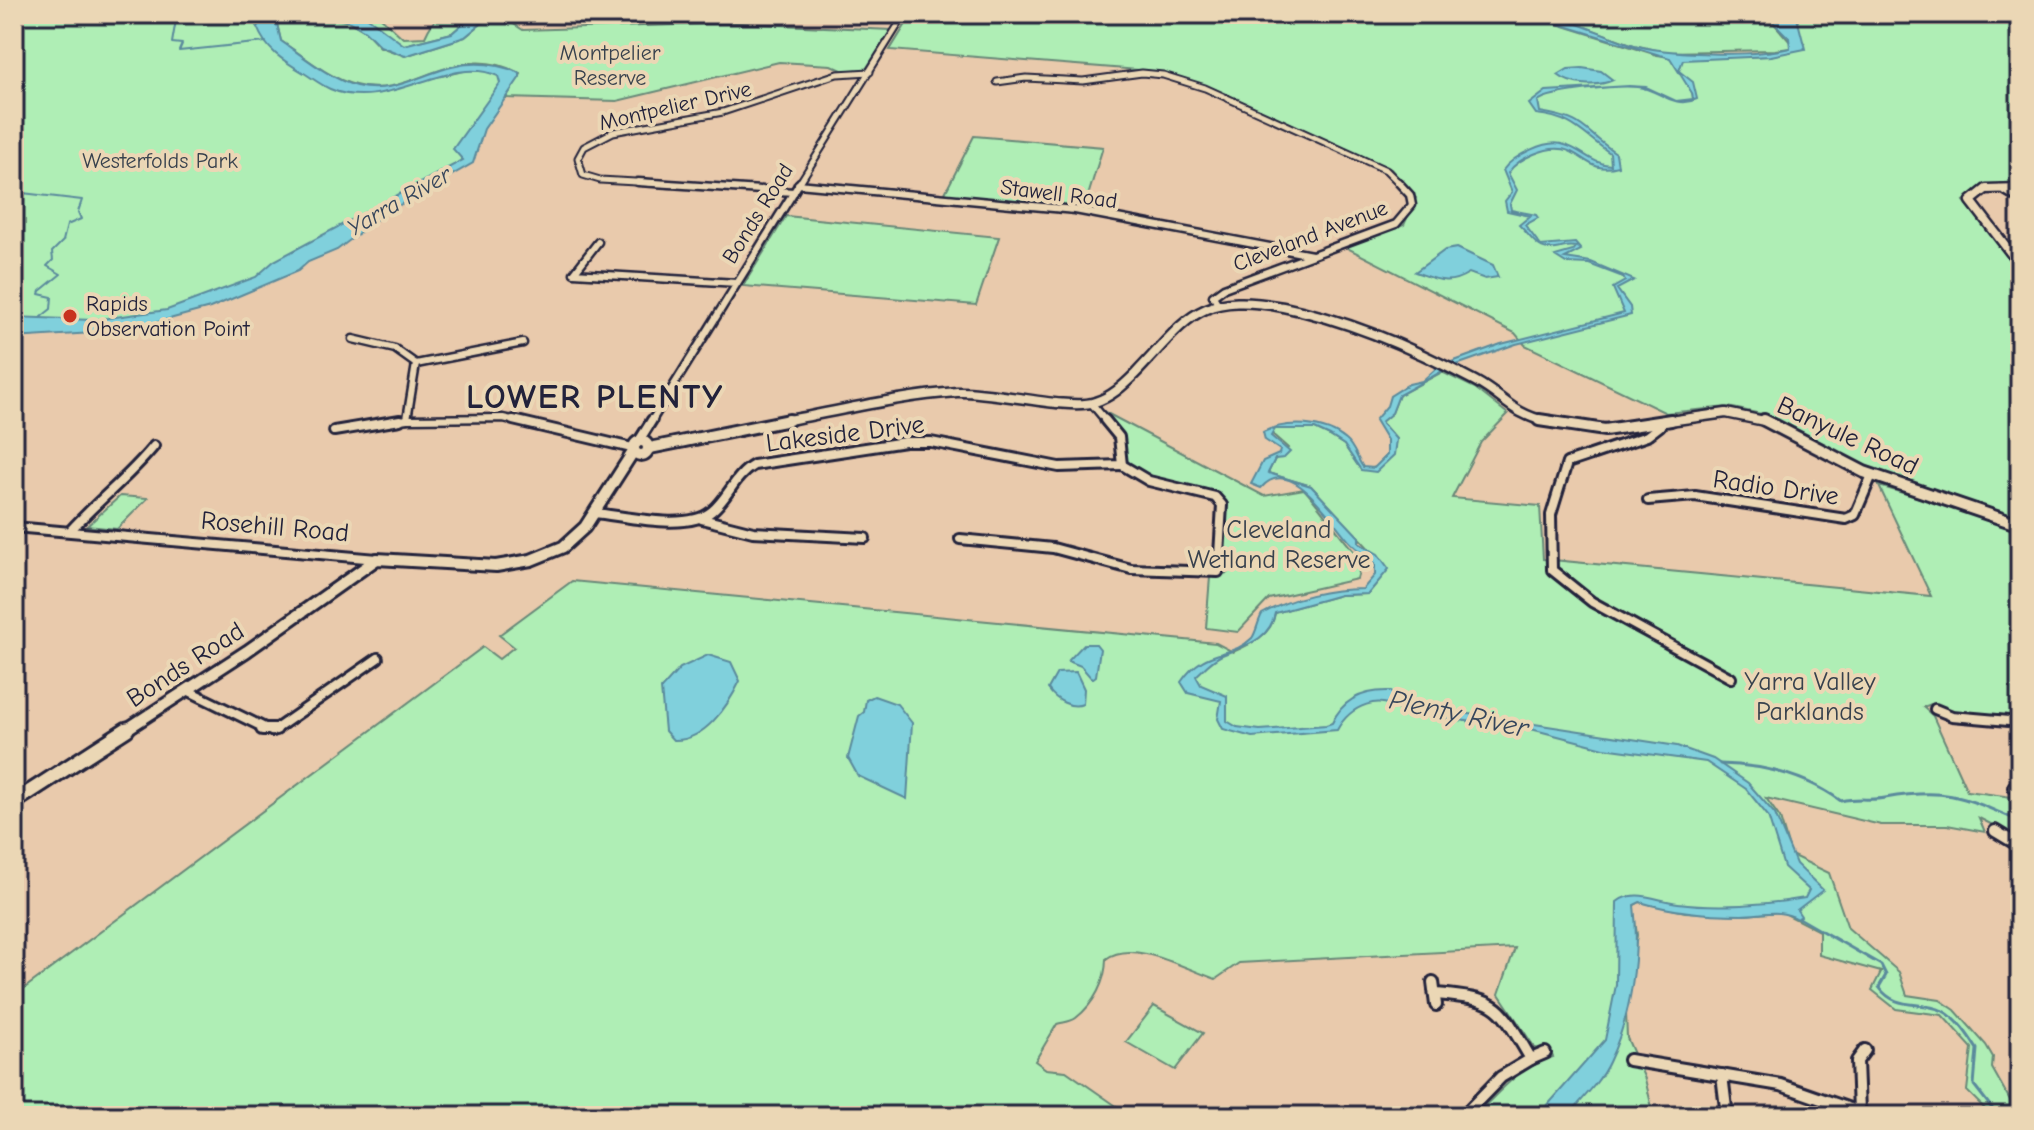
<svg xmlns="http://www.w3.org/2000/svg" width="2034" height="1130" font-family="'Comic Neue',sans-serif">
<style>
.green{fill:#afeeb5;stroke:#688878;stroke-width:2}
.water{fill:#80d0dc;stroke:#5a8a9c;stroke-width:2}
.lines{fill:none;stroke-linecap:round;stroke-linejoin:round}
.stream-far1{stroke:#5a8a9c;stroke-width:2}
.stream{stroke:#5a8a9c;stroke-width:3}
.minor-far3-casing{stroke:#22223b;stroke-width:9}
.minor-far2-casing{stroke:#22223b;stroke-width:11}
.minor-far1-casing{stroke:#22223b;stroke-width:14}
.minor-casing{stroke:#22223b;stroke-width:16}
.tertiary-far2-casing{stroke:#22223b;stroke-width:13}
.tertiary-far1-casing{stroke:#22223b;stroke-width:16}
.tertiary-casing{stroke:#22223b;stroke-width:19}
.minor-far3{stroke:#ebd7b5;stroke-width:5}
.minor-far2{stroke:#ebd7b5;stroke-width:6}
.minor-far1{stroke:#ebd7b5;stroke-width:8}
.minor{stroke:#ebd7b5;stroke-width:10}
.tertiary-far2{stroke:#ebd7b5;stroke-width:8}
.tertiary-far1{stroke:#ebd7b5;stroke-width:10}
.tertiary{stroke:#ebd7b5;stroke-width:13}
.poi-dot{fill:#c8321e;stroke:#ebd7b5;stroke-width:3}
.labels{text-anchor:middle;stroke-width:8;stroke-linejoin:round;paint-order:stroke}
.far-park-label{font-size:22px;fill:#37414d;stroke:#ebd7b5}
.far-street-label{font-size:22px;fill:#22223b;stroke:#ebd7b5}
.far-poi-label{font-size:22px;fill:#22223b;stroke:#ebd7b5;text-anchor:start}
.far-water-label{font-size:24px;font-style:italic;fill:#35455b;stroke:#ebd7b5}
.street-label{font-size:26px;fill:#22223b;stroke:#ebd7b5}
.park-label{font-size:26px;fill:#37414d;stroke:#ebd7b5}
.water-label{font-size:28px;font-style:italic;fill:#35455b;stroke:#ebd7b5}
.district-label{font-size:34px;font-weight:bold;letter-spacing:2px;fill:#22223b;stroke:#ebd7b5}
</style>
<rect width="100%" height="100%" fill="#e9caac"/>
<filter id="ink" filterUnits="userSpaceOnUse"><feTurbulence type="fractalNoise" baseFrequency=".0125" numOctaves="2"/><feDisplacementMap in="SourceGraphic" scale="16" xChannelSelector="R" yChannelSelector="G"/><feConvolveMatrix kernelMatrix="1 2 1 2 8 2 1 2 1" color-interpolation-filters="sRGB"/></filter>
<g filter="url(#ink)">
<g class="green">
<polygon points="14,14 269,14 258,27 359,94 473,69 488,70 506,78 468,159 266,275 175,311 107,322 14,319"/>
<path d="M 288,14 L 348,21 L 365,31 L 380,47 L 405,56 L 465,37 L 493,14 L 527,14 L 509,21 L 523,30 L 736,23 L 891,30 L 866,69 L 844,71 L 831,65 L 779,62 L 617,101 L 506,98 L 521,74 C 454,37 412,102 355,85 C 329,78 303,56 281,41 L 277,24 Z"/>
<path d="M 356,14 L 377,14 L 403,38 L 425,37 C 438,8 445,14 474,14 L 452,33 L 404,45 C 386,40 377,20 356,14 Z"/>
<polygon points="1023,14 1525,14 1657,55 1681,58 1771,56 1804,43 1799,35 1796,14 2020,14 2020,187 1981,188 1964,201 2020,269 2020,519 2004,518 1841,457 1761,414 1728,407 1666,413 1525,345 1515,333 1345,247 1404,225 1416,198 1391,169 1212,88 1151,71 890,50 911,16 1019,21"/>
<polygon points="1550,14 1771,14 1770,19 1791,43 1790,48 1775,50 1666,52 1634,45"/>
<polygon points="974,136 1103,147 1084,209 944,195"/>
<polygon points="786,216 999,237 976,305 743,286"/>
<path d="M 1442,372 L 1475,388 L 1508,414 L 1481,442 L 1452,498 L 1540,506 L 1543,559 L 1931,596 L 1879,486 L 2020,527 L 2020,718 L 1948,711 L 1931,704 L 1923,707 L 1933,716 L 1967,791 L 2020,798 L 2016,815 L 2020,818 L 2020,839 L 1979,818 L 1985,832 L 1947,825 L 1881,825 L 1766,798 L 1780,818 L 1791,855 L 1829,873 L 1848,928 L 1899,972 L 1907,995 L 1940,1000 L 1955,1010 L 1986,1045 L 1993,1057 L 1992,1068 L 2019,1116 L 1992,1116 L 1967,1091 L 1972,1048 L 1942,1015 L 1896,1009 L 1872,990 L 1881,972 L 1819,955 L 1819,931 L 1782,912 L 1744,915 L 1685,912 L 1640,902 L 1633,906 L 1637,935 L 1626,1012 L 1627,1038 L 1645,1079 L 1654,1116 L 1475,1116 C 1497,1094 1522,1064 1553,1057 L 1550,1051 L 1537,1051 L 1499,994 L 1515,948 L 1239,963 L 1216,979 C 1187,970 1133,938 1106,959 C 1106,981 1094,1004 1076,1018 C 1071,1022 1063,1022 1057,1024 L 1035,1061 L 1046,1069 L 1066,1071 L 1125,1112 L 1123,1116 L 14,1116 L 14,996 L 483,647 L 499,659 L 514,647 L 499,635 L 572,581 L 1216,643 L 1233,652 C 1251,644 1272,635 1275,613 L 1340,595 L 1368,594 L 1388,569 L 1311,486 L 1268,473 L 1275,459 L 1288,448 L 1271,433 L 1275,429 L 1315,429 L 1330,436 L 1344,445 L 1361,470 C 1383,468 1393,462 1396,439 L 1381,422 L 1392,413 L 1399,395 Z"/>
<path d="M 1101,410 L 1264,496 L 1304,489 C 1325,512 1340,538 1362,560 L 1357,579 L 1269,599 L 1238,632 L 1206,628 L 1210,577 L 1227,573 L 1222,566 L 1225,505 L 1222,497 C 1196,477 1158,494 1133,470 C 1123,461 1125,447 1121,435 C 1118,426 1108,418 1101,410 Z"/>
<polygon points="120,496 148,498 117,529 87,526"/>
<polygon points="1154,1006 1203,1033 1175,1070 1126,1042"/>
</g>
<g class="water">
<path d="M 266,14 L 288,14 L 277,24 L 281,41 C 303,56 330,79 356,86 C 415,100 445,42 520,73 L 520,77 L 484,129 L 473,163 L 384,214 L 337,250 L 308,262 L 298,271 L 210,308 L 125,331 L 14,338 L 14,317 L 93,320 L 167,310 L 256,277 L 274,261 L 463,160 L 453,149 L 500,83 L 498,76 C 448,53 388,114 330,89 C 321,85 312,78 304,73 C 282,60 266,50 257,27 Z"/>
<polygon points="307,14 364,15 404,45 452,33 474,14 493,14 465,37 405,56 380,46 365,31 348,21"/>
<path d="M 1526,14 C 1564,14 1595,32 1631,44 C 1665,55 1756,57 1790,48 L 1789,38 L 1770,19 L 1771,14 L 1796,14 L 1805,49 L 1771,56 L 1683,60 L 1679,71 L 1693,82 L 1697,99 C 1672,110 1660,89 1637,87 C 1620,85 1551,91 1538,101 L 1540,112 C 1589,120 1581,130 1616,153 L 1618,166 C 1580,177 1581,134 1534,154 C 1523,159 1515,163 1508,173 L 1517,190 L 1510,204 L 1511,210 L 1536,215 L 1538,218 L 1525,225 L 1541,246 L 1575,243 L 1581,250 L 1565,258 L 1591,262 L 1634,280 L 1617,289 L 1630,307 L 1631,315 L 1516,344 L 1448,368 L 1399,395 L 1392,413 L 1381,422 L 1396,439 L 1394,455 L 1376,472 L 1361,470 L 1344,445 L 1330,436 L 1315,429 L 1275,429 L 1271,436 L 1290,452 L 1284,458 L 1275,459 L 1268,473 L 1311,486 L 1359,537 L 1359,543 L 1378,554 L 1389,569 L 1368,594 L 1340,595 L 1275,613 C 1270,641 1243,646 1222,655 C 1211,660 1204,669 1196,676 L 1201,685 L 1227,696 L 1227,721 L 1237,727 L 1260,730 L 1326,725 L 1332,723 C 1343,698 1365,690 1391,691 L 1395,697 L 1417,706 L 1677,746 L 1713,759 L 1748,783 L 1775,814 L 1796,864 L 1823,890 L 1797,910 L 1801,916 L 1798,919 C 1779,908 1763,915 1742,915 C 1707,915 1673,912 1640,902 L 1634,905 C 1640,955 1631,1017 1609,1062 C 1600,1082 1582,1099 1568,1116 L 1538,1116 L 1605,1040 L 1616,985 L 1617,902 C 1634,888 1658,901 1678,903 C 1716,908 1766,905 1805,898 L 1809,890 L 1784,867 L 1768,816 L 1746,789 L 1706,762 L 1604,748 L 1531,729 L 1402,713 C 1381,692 1350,706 1337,730 L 1252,737 L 1223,729 L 1218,719 L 1221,701 L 1188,693 L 1181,682 C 1206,645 1230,660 1252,638 C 1256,633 1258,621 1262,614 C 1292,597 1329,589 1363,589 L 1375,575 L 1375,563 C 1367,556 1358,550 1351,543 C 1334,526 1292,452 1261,488 L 1251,484 L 1263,461 L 1279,454 L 1280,450 L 1265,440 L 1263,432 C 1287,420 1325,422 1346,440 C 1354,446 1357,459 1363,467 L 1374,468 L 1387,455 L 1387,440 L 1375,420 L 1387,406 L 1390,396 L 1409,384 L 1422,381 L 1438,367 L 1501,344 L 1624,313 L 1613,288 L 1625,281 L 1623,277 L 1589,264 L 1566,263 L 1555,256 L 1573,251 L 1576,247 C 1568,245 1564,248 1556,249 C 1537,252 1531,236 1519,225 L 1530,216 L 1507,211 L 1505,201 L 1512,192 L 1503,170 C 1513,156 1547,138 1565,145 C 1582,150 1592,164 1611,165 L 1610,153 C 1581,133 1574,118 1536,114 L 1529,104 L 1546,91 L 1629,86 L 1646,87 L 1676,101 L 1693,99 L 1692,93 L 1670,58 Z"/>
<path d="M 1582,68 L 1601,71 L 1613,80 C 1598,87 1571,86 1558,75 L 1568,69 Z"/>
<path d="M 1457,248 L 1493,265 L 1498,277 L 1485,279 L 1469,273 C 1448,286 1438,280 1415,272 L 1445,250 Z"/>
<polygon points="1084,644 1096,644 1100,649 1096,676 1092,679 1081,666 1068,661"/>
<path d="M 708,655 L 731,662 L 740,681 C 728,706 704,742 673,740 L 665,731 L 661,689 L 680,668 Z"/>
<path d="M 1076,672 L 1084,689 L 1083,704 C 1070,709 1056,700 1048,689 L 1057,673 Z"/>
<polygon points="874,696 897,704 912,723 907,799 858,776 848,758 859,716 864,712 866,700"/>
</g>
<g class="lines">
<g class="stream-far1">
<polyline points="177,14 172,43 182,44 179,51 266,42"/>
<polyline points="14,192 82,200 78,212 81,219 67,225 63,241 52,252 53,260 47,266 61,274 40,291 39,294 52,297 51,309 41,317"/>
</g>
<g class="stream">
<path d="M 1720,764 C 1764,765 1805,775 1841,801 C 1858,797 1870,801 1885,798 C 1944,788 1960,795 2014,819"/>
<path d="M 1799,918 L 1881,965 L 1886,975 L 1879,987 C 1896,1011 1919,1000 1943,1011 C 1958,1019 1968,1035 1977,1049 L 1974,1085 L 1998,1116"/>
</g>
<defs>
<g id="minor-far3">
<polyline points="997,82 1026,78 1083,81 1142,73 1163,75 1205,88 1386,170 1400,184"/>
<polyline points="671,184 600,180 583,175 578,158 584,147 613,132 723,112 837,74 870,72"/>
<polyline points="798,184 802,184"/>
<polyline points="799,184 905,14"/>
</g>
<g id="minor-far2">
<polyline points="638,182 794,192"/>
<polyline points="798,184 1075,210 1312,255"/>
<polyline points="2000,188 2020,200"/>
<polyline points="598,242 574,273 737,283"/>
<polyline points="1218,304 1213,296 1224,288 1396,224 1412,205 1410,195 1398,182"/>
<polyline points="353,339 395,349 416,364 407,419 503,418 521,422"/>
<polyline points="416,364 523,343"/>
<polyline points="1092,404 1107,422"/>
<polyline points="387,422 407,419"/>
<polyline points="651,422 800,182"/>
</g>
<g id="minor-far1">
<polyline points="513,420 632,448"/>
<polyline points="1658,422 1660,426 1647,436 1567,463 1551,515 1552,570 1592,602 1731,678"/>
<polyline points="334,431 400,420"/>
<polyline points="637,444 652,420"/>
<polyline points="1648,500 1695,496 1846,519 1855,515 1872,475"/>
<path d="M 595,513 C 625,516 688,532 712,511 C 729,497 734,476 754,465 L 905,442 L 931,442 L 1059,467 L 1122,465 L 1119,437 L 1105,420"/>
<polyline points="702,519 753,532 865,538"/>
<polyline points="14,527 377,559"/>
<path d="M 70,531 C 97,501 129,477 154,446"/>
<polyline points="960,539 1053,548 1131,569 1218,572 1222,505 1215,497 1149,481 1122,465"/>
<polyline points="187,690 271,731"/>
<polyline points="1935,709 1952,716 2020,722"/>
<polyline points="273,731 378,658"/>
</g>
<g id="minor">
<polyline points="262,729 276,729"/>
<polyline points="2014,787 2020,789"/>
<polyline points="1995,831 2020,846"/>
<polyline points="1433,982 1436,1005"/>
<path d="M 1436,994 C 1502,1000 1498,1004 1531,1059 L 1501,1077 L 1463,1116"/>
<polyline points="1531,1059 1545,1053"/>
<polyline points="1629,1060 1781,1085 1870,1116"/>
<polyline points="1722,1075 1727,1116"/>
<polyline points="1859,1111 1857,1061 1865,1050"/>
</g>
<g id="tertiary-far2">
<polyline points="2020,188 1986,189 1971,201 2020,265"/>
<path d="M 777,422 C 836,412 897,396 957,392 C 990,390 1070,411 1095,402 C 1111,397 1123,386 1135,374 C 1188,319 1197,291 1283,307 C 1349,320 1415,349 1475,381 C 1505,397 1510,413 1548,422"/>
<polyline points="1662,422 1726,413 1769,422"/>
</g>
<g id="tertiary-far1">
<polyline points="1539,420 1605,430 1671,420"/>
<polyline points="1764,420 1864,472 2020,525"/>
<circle cx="641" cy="448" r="7"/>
<polyline points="650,448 789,420"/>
<polyline points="124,731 247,651 377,559 496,566 531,560 563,547 585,527 633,452"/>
</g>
<polyline id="tertiary" points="14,802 127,729"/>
</defs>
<use href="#minor-far3" class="minor-far3-casing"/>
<use href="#minor-far2" class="minor-far2-casing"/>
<use href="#minor-far1" class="minor-far1-casing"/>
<use href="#minor" class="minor-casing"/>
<use href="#tertiary-far2" class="tertiary-far2-casing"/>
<use href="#tertiary-far1" class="tertiary-far1-casing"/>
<use href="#tertiary" class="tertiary-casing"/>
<use href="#minor-far3" class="minor-far3"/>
<use href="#minor-far2" class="minor-far2"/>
<use href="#minor-far1" class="minor-far1"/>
<use href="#minor" class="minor"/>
<use href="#tertiary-far2" class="tertiary-far2"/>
<use href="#tertiary-far1" class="tertiary-far1"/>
<use href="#tertiary" class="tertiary"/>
</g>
</g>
<circle class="poi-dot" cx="70" cy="316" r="8"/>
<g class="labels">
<g class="far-park-label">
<text x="610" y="60">Montpelier<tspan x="610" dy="25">Reserve</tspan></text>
<text x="160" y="168">Westerfolds Park</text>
</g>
<g class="far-street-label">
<text transform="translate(675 105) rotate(-13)" y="8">Montpelier Drive</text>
<text transform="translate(1059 193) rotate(7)" y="8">Stawell Road</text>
<text transform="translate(757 213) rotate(-58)" y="8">Bonds Road</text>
<text transform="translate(1310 235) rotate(-21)" y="8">Cleveland Avenue</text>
</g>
<g class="far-poi-label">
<text x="86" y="311">Rapids<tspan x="86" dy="25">Observation Point</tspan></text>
</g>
<g class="far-water-label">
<text transform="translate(399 201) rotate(-30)" y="8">Yarra River</text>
</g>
<g class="street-label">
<text transform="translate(845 433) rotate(-7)" y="9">Lakeside Drive</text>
<text transform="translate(1848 435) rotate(25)" y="9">Banyule Road</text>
<text transform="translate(1776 487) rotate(8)" y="9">Radio Drive</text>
<text transform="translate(275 526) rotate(5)" y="9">Rosehill Road</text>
<text transform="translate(185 664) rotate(-33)" y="9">Bonds Road</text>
</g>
<g class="park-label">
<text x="1279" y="538">Cleveland<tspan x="1279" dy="30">Wetland Reserve</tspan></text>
<text x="1810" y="690">Yarra Valley<tspan x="1810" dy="30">Parklands</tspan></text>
</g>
<g class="water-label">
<text transform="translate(1459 713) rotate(12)" y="10">Plenty River</text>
</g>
<g class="district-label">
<text x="595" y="408">LOWER PLENTY</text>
</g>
</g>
<rect width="2034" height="1130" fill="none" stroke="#ebd7b5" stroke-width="48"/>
<rect x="24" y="24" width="1986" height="1082" fill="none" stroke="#22223b" stroke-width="3" filter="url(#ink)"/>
</svg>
